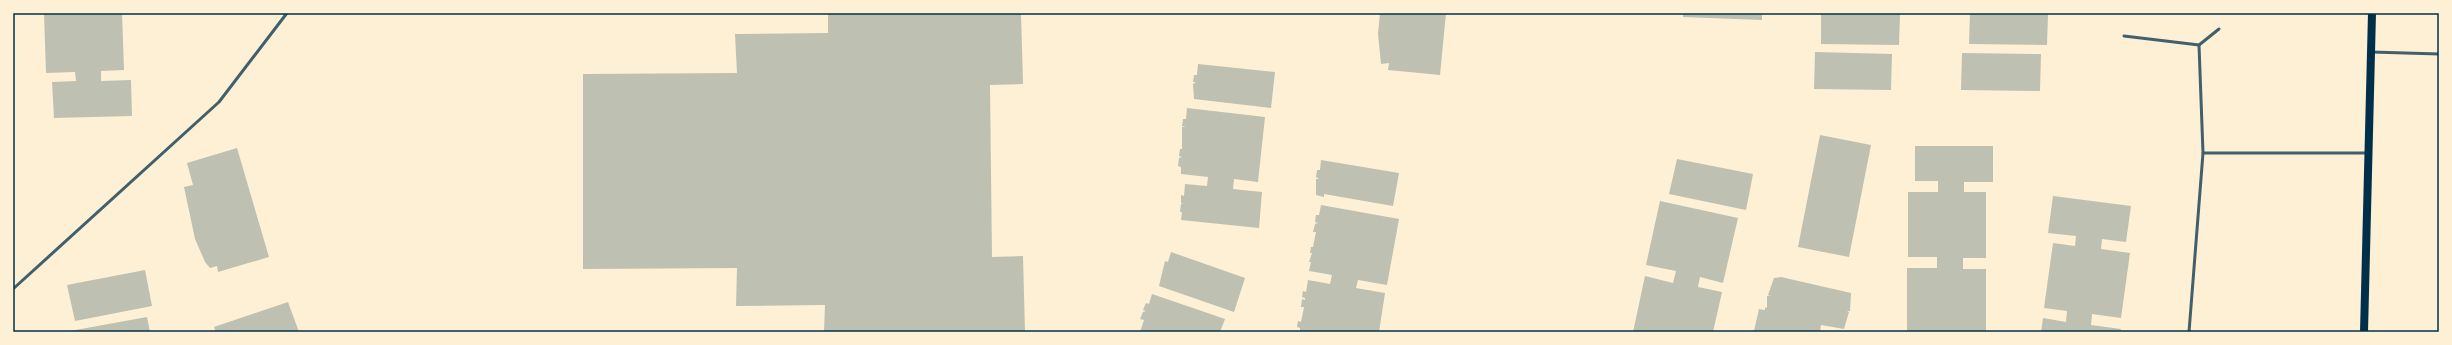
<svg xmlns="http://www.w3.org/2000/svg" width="2452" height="345" font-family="'Noto Serif',serif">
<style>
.building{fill:#bec0b2}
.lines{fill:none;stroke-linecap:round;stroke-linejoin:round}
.service{stroke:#3f606c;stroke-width:3}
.secondary{stroke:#003049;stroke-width:8}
.neatline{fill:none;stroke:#003049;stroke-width:1.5}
</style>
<rect width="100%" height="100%" fill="#fdf0d5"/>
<g class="building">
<polygon points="44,13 122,13 124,70 101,71 101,81 131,80 132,116 54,118 52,82 76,81 75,72 46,73"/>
<polygon points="828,13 1021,13 1023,84 990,85 992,257 1023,256 1025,332 824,332 825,305 736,306 737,268 583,269 583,74 737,73 735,34 828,33"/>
<polygon points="1380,13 1446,13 1440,75 1388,70 1389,63 1381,64 1378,34"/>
<polygon points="1683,13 1762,13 1762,20 1683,17"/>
<polygon points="1821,13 1900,13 1899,45 1821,44"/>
<polygon points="1970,13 2048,13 2047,45 1969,44"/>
<polygon points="1815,52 1892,54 1891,90 1814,89"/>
<polygon points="1962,53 2041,54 2040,91 1961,90"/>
<polygon points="1198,64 1275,72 1271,108 1194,99 1193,84 1196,82 1193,82 1194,75 1197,75"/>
<polygon points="1187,108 1265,117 1258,182 1234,179 1233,189 1262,192 1259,228 1181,220 1182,212 1180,212 1181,204 1183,203 1181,203 1181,195 1184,196 1185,184 1207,186 1208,177 1181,174 1181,167 1178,166 1179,158 1182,157 1179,156 1180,149 1182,149 1182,127 1186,126 1182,126 1183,119 1186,119"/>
<polygon points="1820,135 1871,145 1849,257 1798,247"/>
<polygon points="1915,146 1993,146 1993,182 1964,182 1964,192 1986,192 1986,258 1963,258 1963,269 1986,269 1986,332 1907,332 1907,268 1937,268 1937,257 1908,257 1908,192 1938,192 1938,181 1915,181"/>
<polygon points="237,148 269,257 218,272 217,266 210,268 205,262 195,239 184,187 193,185 187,163"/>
<polygon points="1677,159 1753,174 1746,210 1669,194"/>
<polygon points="1321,160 1399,173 1393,206 1324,194 1324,197 1316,195 1316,179 1319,179 1316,177 1317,170 1320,170"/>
<polygon points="2053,196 2131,206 2126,242 2102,239 2101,249 2130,253 2121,318 2092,314 2091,325 2121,329 2120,332 2041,332 2043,318 2066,322 2067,311 2044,308 2053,243 2075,246 2076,236 2048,233"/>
<polygon points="1660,201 1738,218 1723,283 1700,277 1698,287 1722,292 1713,332 1633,332 1645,276 1673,283 1676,271 1646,265"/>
<polygon points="1321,205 1399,219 1387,285 1358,280 1356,288 1385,293 1379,332 1296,332 1300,331 1300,328 1297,327 1298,321 1301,322 1304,307 1301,307 1302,299 1305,300 1305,298 1302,297 1303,291 1306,292 1308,280 1330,284 1332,275 1309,271 1311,262 1309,262 1312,253 1310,253 1311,247 1313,247 1316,232 1313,232 1315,224 1318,223 1315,222 1316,215 1319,215"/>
<polygon points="1171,252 1245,278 1234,312 1159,286 1165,261 1168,262"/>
<polygon points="145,270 152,306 75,321 67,285"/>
<polygon points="1781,277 1851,293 1850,311 1847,311 1849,312 1844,329 1821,325 1820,332 1754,331 1759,309 1765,310 1765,307 1767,308 1767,296 1771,295 1768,295 1774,278"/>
<polygon points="1152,294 1225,319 1220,332 1140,332 1144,320 1140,319 1143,312 1146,311 1143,310 1146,303 1149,304"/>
<polygon points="288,302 299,332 216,332 214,327"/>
<polygon points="147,317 150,332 70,332 70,331"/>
</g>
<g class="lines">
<g class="service">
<polyline points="2124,36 2199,45 2219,29"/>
<polyline points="2371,52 2439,54"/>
<polyline points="2203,153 2367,153"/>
<polyline points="13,289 219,102 287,13"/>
<polyline points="2189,332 2203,153 2199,45"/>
</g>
<polyline class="secondary" points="2364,332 2372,13"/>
</g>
<rect width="2452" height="345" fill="none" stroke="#fdf0d5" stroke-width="28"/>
<rect x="14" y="14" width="2424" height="317" class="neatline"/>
</svg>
